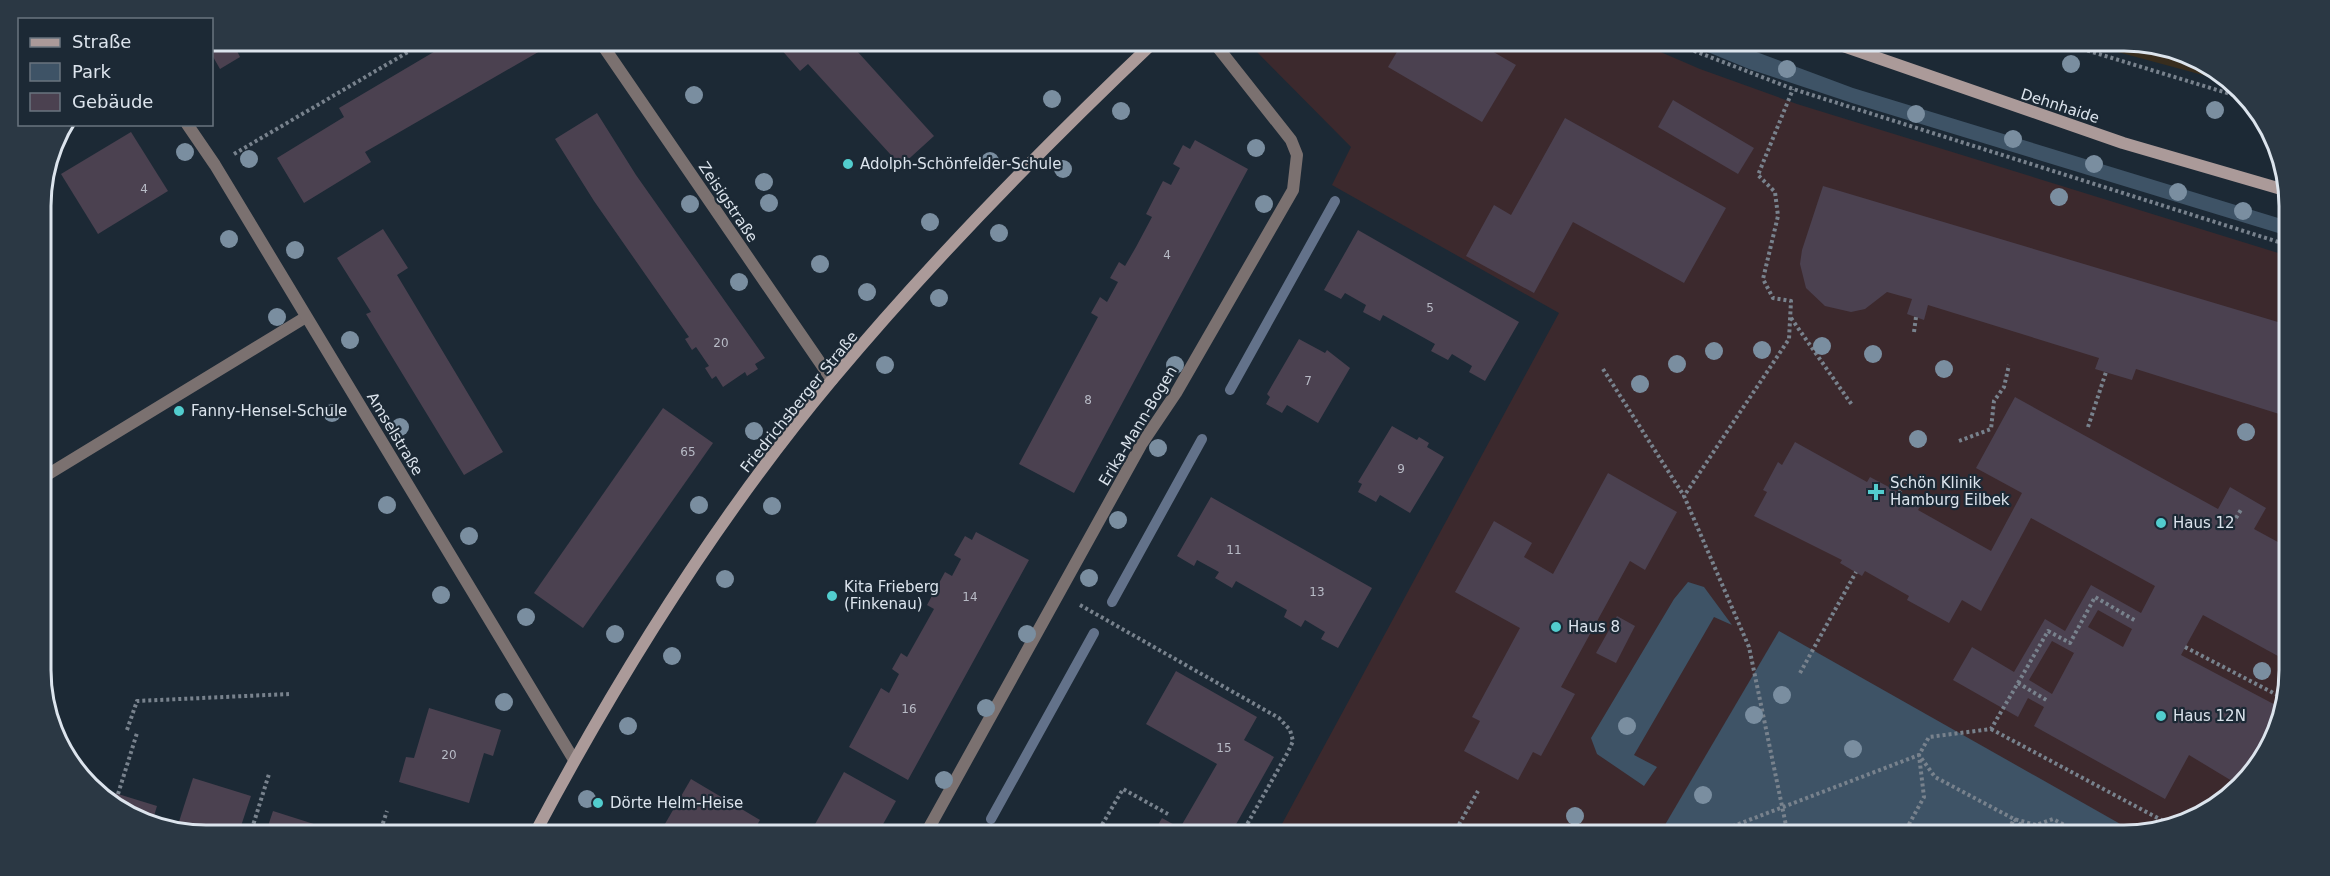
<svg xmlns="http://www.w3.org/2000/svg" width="2330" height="876" font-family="'DejaVu Sans',sans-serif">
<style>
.commercial{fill:#382d1e}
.medical{fill:#3c292d}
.green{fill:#3e5366}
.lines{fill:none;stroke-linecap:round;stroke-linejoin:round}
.stream{stroke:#63728a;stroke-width:10}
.building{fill:#4b4150;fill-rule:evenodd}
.path{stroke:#78828d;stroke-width:4;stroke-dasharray:3 3;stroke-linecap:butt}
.lane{stroke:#7b7170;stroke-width:12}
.street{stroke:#7b7170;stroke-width:12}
.secondary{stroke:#ab9a99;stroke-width:12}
.tree{fill:#7a8ea0}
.poi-dot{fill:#52cdce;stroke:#1c2935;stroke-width:2}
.labels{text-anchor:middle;stroke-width:4.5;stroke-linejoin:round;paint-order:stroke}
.number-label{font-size:12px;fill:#b8bbc6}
.street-label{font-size:15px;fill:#dce4ed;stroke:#1c2935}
.poi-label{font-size:15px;fill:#dce4ed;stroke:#1c2935;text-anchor:start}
.rim{fill:none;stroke:#dce4ed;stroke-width:3}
</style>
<rect width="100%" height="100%" fill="#1c2935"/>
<polygon class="commercial" points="2077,41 2124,41 2177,49 2225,81"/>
<polygon class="medical" points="1267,40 1635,41 1700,69 1797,104 2288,256 2289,670 2281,723 2225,802 2135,835 1276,835 1559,313 1332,185 1351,147 1255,50"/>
<g class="green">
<polygon points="1681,41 1727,41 1853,88 2288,221 2288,236 1852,103 1749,69"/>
<polygon points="1688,582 1704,587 1732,625 1714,617 1634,755 1657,767 1644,786 1597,754 1591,738 1674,599"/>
<polygon points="1779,631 2138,834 1659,835"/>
</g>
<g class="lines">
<g class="stream">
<polyline points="1230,390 1335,201"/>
<polyline points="1112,602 1202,439"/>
<polyline points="991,819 1094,633"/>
</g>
</g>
<g class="building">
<polygon points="212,40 250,40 236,49 240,57 220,69 212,55"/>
<polygon points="454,40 543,40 547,47 365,152 371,162 304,203 277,158 344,117 339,108"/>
<polygon points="773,40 847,40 934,136 901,166 808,64 800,71"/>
<polygon points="1404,40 1473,40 1516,65 1482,122 1388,67"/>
<polygon points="1673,100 1754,148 1738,174 1658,127"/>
<polygon points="597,113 636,175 765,358 755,364 758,369 747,376 745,372 723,387 716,376 712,379 705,368 709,366 696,347 692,350 685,339 689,337 594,201 555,139"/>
<polygon points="1565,118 1726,208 1684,283 1573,222 1534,293 1466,256 1494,205 1511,215"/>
<polygon points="131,132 168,191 98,234 61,174"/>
<polygon points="1195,140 1248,169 1074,493 1019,464 1098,317 1091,313 1100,297 1107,302 1118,282 1110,278 1119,262 1125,266 1136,247 1152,217 1146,214 1163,181 1171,185 1180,168 1173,164 1183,145 1190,149"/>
<polygon points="1823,186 2288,325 2289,417 2136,369 2132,380 2095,369 2099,358 1928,305 1924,320 1907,314 1912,299 1887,292 1865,309 1851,312 1825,306 1806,288 1800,264 1802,250"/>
<polygon points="383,229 408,268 397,275 503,452 464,475 366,314 371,312 337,258"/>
<polygon points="1358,230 1519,322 1485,381 1469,372 1472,366 1452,354 1448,360 1431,351 1435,344 1383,315 1380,321 1363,312 1366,305 1345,293 1341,299 1324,290"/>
<polygon points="1299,339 1325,353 1327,350 1350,368 1318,423 1287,405 1282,413 1266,404 1270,397 1267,394"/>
<path d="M 2015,397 L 2218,509 L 2230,487 L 2266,508 L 2254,529 L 2289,548 L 2289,662 L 2203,615 L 2181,655 L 2283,709 L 2281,723 L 2237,784 L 2189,755 L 2165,799 L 2034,726 L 2044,707 L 2028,698 L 2018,717 L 1953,680 L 1972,647 L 2014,672 L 2045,619 L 2065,631 L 2091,585 L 2141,613 L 2155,586 L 2031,518 L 1981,611 L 1962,600 L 1949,623 L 1907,600 L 1909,596 L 1865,571 L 1862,576 L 1840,563 L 1842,560 L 1754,516 L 1767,492 L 1763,490 L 1778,462 L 1782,465 L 1795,442 L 1867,482 L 1870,477 L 1902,494 L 1921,505 L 1918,510 L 1991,551 L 2022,493 L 1976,468 ZM 2098,610 L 2132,629 L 2123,647 L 2088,627 ZM 2082,638 L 2052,694 L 2029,680 L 2052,641 L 2074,653 Z"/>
<polygon points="663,408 713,443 583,628 534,593"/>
<polygon points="1392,426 1417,440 1419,437 1429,443 1427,447 1444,457 1410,513 1380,495 1376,502 1358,492 1362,484 1358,482"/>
<polygon points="1608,473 1677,512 1645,570 1630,561 1561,687 1575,694 1541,756 1533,752 1518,780 1464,751 1480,721 1472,717 1520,628 1455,592 1494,521 1532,543 1524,557 1553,574"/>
<polygon points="1211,497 1372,588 1338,648 1321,639 1325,632 1305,620 1301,627 1284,617 1287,610 1236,581 1232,588 1215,578 1219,572 1197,560 1194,566 1177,556"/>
<polygon points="976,532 1029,560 908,780 849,747 881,688 889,693 899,674 892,669 901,653 907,657 934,609 927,605 945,572 952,576 961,559 954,555 965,536 972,540"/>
<polygon points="1617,616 1635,626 1616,663 1596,653"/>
<polygon points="1176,671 1257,717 1244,740 1274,757 1230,835 1216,833 1152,835 1162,818 1180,828 1217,764 1146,724"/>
<polygon points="429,708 501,730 493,756 484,753 469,803 399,782 406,757 414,758"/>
<polygon points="844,772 896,801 877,835 809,835"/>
<polygon points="193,778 251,796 238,835 206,836 176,831"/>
<polygon points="691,779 760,820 751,835 673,835 662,829"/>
<polygon points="92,786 157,806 151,826 132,813"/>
<polygon points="273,811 339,832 338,835 265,835"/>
<polygon points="414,827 437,835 411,835"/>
</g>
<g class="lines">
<g class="path">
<polyline points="1666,40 1793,89 2288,245"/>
<polyline points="2053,40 2250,100"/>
<polyline points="234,154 408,52"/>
<polyline points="1791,318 1852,405"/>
<polyline points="1914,332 1916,317"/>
<polyline points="1603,369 1684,496"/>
<polyline points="2088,427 2106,372"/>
<polyline points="1959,441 1991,429 1994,401 2004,387 2009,365"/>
<polyline points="1899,493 1906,481"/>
<polyline points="2236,518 2242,508"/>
<polyline points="1080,605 1279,718 1290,730 1293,741 1288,752 1241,835"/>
<polyline points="2185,647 2285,699"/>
<polyline points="1800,673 1856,572"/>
<polyline points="2018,683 2048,631 2070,643 2095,597 2136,621"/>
<polyline points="1991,729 2167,823"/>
<polyline points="127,730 137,701 289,694"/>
<polyline points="118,794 137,733"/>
<polyline points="250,835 269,774"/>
<polyline points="379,835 387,811"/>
<polyline points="1016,835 1020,830 1030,835"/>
<polyline points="1096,835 1123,789 1168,814"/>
<polyline points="1453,835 1478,791"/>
<polyline points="1710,835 1919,755 1935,777 2014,819 2036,825 2053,819 2070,828 2072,835"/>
<polyline points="1788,835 1749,647 1684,496 1789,339 1791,301 1773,298 1763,279 1778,216 1775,192 1758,175 1793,89"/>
<polyline points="1903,835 1924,797 1919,755 1929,737 1991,729 2018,683 2048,701"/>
<polyline points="2006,835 2014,819 2032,835"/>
</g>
<polyline class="lane" points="42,478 306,317"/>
<g class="street">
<polyline points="599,40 832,380"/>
<polyline points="187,124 215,165 574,760"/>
<polyline points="925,835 1141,445 1176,393 1293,190 1297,155 1291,140 1212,40"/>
</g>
<g class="secondary">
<polyline points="1826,40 2123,143 2288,191"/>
<path d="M 534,835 C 619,675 716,519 832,380 C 933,259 1042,148 1156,40"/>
</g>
</g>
<g class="tree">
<circle cx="2071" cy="64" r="9"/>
<circle cx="1787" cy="69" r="9"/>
<circle cx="694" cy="95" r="9"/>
<circle cx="1052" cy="99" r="9"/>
<circle cx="2215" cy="110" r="9"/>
<circle cx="1121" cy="111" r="9"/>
<circle cx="1916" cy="114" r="9"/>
<circle cx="2013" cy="139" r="9"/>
<circle cx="1256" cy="148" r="9"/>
<circle cx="185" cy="152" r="9"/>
<circle cx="249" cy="159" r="9"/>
<circle cx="990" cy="161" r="9"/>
<circle cx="2094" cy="164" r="9"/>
<circle cx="1063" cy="169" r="9"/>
<circle cx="764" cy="182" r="9"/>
<circle cx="2178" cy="192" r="9"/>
<circle cx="2059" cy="197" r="9"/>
<circle cx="769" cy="203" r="9"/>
<circle cx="690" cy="204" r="9"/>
<circle cx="1264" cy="204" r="9"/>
<circle cx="2243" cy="211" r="9"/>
<circle cx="930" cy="222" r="9"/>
<circle cx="999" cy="233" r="9"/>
<circle cx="229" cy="239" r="9"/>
<circle cx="295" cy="250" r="9"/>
<circle cx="820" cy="264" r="9"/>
<circle cx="739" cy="282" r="9"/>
<circle cx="867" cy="292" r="9"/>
<circle cx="939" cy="298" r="9"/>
<circle cx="277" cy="317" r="9"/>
<circle cx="350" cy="340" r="9"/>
<circle cx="1822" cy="346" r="9"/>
<circle cx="1762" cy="350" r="9"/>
<circle cx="1714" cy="351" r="9"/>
<circle cx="1873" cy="354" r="9"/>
<circle cx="1677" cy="364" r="9"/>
<circle cx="885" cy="365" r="9"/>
<circle cx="1175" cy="365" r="9"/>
<circle cx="1944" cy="369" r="9"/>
<circle cx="1640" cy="384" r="9"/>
<circle cx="332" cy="413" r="9"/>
<circle cx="400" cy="427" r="9"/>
<circle cx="754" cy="431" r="9"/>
<circle cx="2246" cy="432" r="9"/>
<circle cx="1918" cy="439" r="9"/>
<circle cx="1158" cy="448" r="9"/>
<circle cx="387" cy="505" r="9"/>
<circle cx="699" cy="505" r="9"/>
<circle cx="772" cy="506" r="9"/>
<circle cx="1118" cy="520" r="9"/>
<circle cx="469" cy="536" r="9"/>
<circle cx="1089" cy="578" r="9"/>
<circle cx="725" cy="579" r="9"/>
<circle cx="441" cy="595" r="9"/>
<circle cx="526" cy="617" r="9"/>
<circle cx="615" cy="634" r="9"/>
<circle cx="1027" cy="634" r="9"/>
<circle cx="672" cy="656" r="9"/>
<circle cx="2262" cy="671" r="9"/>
<circle cx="1782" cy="695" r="9"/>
<circle cx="504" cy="702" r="9"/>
<circle cx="986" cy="708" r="9"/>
<circle cx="1754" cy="715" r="9"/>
<circle cx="628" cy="726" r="9"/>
<circle cx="1627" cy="726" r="9"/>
<circle cx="1853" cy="749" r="9"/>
<circle cx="944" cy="780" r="9"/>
<circle cx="1703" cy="795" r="9"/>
<circle cx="587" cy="799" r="9"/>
<circle cx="1575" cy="816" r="9"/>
</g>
<g class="poi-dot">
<circle cx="848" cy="164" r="6"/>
<circle cx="179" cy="411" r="6"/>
<path d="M1873 483h6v6h6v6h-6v6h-6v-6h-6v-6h6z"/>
<circle cx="2161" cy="523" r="6"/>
<circle cx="832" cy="596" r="6"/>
<circle cx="1556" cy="627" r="6"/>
<circle cx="2161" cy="716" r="6"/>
<circle cx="598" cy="803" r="6"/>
</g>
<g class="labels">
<g class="number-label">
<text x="144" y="193">4</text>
<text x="1167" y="259">4</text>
<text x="1430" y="312">5</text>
<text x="721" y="347">20</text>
<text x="1308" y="385">7</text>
<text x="1088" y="404">8</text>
<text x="688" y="456">65</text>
<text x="1401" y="473">9</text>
<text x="1234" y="554">11</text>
<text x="1317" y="596">13</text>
<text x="970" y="601">14</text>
<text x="909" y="713">16</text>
<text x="1224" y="752">15</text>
<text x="449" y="759">20</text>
</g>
<g class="street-label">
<text transform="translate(2060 106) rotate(18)" y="5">Dehnhaide</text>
<text transform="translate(728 202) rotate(56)" y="5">Zeisigstraße</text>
<text transform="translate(799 402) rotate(-51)" y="5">Friedrichsberger Straße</text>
<text transform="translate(1138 426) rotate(-59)" y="5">Erika-Mann-Bogen</text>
<text transform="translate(395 434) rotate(59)" y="5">Amselstraße</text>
</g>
<g class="poi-label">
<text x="860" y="169">Adolph-Schönfelder-Schule</text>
<text x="191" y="416">Fanny-Hensel-Schule</text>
<text x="1890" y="488">Schön Klinik<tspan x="1890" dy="17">Hamburg Eilbek</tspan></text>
<text x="2173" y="528">Haus 12</text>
<text x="844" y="592">Kita Frieberg<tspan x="844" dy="17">(Finkenau)</tspan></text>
<text x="1568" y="632">Haus 8</text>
<text x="2173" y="721">Haus 12N</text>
<text x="610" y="808">Dörte Helm-Heise</text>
</g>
</g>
<path d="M0 0H2330V876H0ZM206 51H2124A155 155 0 0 1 2279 206V670A155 155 0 0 1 2124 825H206A155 155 0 0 1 51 670V206A155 155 0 0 1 206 51Z" fill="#2b3844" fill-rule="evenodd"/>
<path class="rim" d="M206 51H2124A155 155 0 0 1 2279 206V670A155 155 0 0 1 2124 825H206A155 155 0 0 1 51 670V206A155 155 0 0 1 206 51Z"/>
<rect x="18" y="18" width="195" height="108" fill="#1c2935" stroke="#69747f" stroke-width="1.5"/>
<rect x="30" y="38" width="30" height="9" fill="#ab9a99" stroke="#69747f" stroke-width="1.5"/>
<text x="72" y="48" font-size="18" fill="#dce4ed">Straße</text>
<rect x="30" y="63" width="30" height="18" fill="#3e5366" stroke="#69747f" stroke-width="1.5"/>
<text x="72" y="78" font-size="18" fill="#dce4ed">Park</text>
<rect x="30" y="93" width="30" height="18" fill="#4b4150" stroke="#69747f" stroke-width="1.5"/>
<text x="72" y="108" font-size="18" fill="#dce4ed">Gebäude</text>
</svg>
